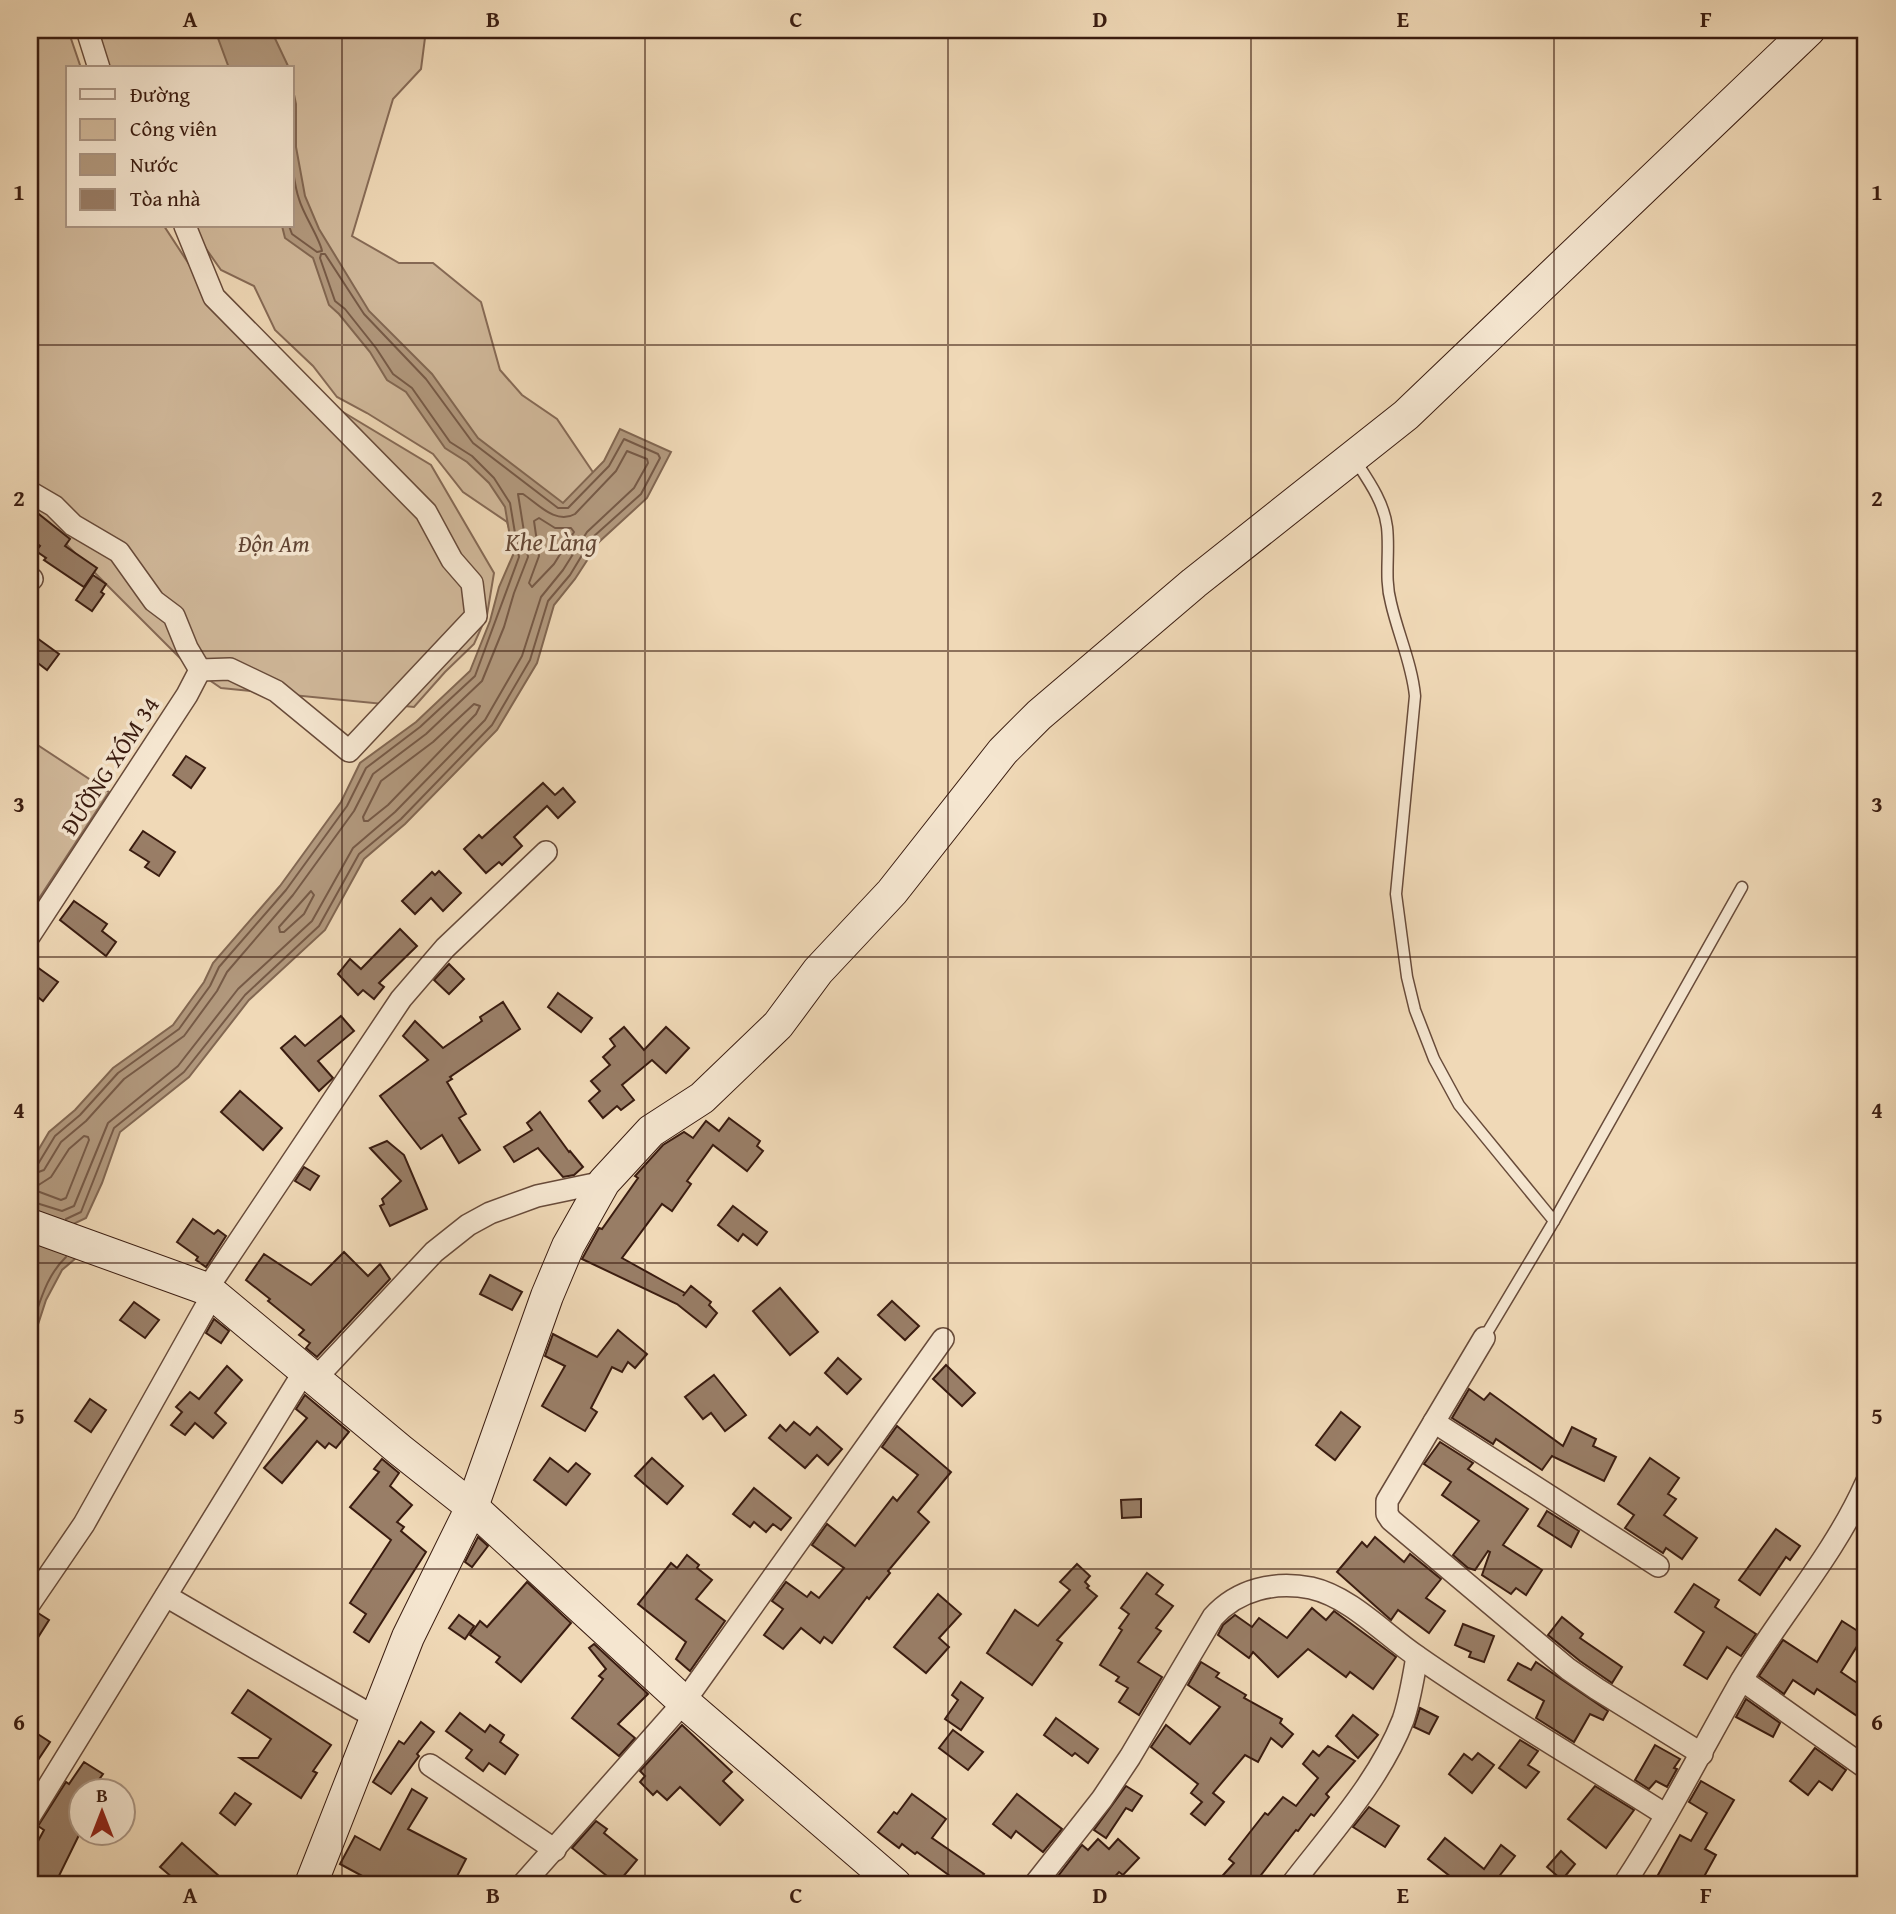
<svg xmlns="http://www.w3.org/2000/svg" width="1896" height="1914" font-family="'Gentium Book Plus',serif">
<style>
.green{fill:#d1b99b;stroke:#866a56;stroke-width:2}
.water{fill:#b2997e;stroke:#826752;stroke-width:2}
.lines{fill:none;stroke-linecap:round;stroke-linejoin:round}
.shore{stroke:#765a47;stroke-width:2}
.building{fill:#997e67;stroke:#3a1c10;stroke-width:2}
.lane-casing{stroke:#684b3a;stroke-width:13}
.street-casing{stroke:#684b3a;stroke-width:24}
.secondary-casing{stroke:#3a1c10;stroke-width:34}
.lane{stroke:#f5e6d0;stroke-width:10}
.street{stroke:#f5e6d0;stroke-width:21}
.secondary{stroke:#f5e6d0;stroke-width:32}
.grid{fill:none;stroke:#3a1c10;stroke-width:2;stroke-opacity:0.55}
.labels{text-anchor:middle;stroke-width:7;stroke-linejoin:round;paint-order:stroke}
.park-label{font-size:24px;font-style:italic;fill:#604333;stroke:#f5e6d0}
.street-label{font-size:24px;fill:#3a1c10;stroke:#f5e6d0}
.water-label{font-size:26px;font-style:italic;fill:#644836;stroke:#f5e6d0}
.neatline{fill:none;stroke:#3a1c10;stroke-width:2.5}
.grid-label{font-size:23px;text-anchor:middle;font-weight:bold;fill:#3a1c10}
</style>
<rect width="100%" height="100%" fill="#f0d9b7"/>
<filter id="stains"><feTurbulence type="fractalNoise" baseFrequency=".00286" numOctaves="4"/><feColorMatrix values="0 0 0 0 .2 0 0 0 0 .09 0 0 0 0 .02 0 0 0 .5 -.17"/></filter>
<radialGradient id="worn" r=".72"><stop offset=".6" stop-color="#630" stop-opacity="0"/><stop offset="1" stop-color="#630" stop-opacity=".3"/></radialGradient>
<g class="green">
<polygon points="30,30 68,30 81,68 68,68 68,226 164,226 204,287 323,400 431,465 494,573 487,615 474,644 445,672 414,707 221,688 186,664 30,508"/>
<polygon points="81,30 426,30 421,69 393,99 352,236 399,263 433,263 481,302 500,370 522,395 557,419 607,493 535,608 507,522 463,492 433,454 367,413 337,397 313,366 275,330 254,286 221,270 190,226 292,226 292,68 103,68"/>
<polygon points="30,740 109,792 30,912"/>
</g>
<g class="water">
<polygon points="215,30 271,30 289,68 229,68"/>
<polygon points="292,85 296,104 296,147 305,196 319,229 369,311 432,374 478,438 563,503 604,461 620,429 671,452 647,498 599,542 575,579 554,605 537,663 497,730 405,824 364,859 325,930 249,1000 189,1077 120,1132 102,1183 86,1218 63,1229 30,1216 30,1164 49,1132 75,1110 113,1068 173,1025 204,982 213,963 280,886 341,802 360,763 416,722 470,671 490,621 499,587 513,555 505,507 489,483 467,462 445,448 406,392 387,380 370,352 339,314 329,305 313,258 285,238 282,226 292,226"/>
<polygon points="30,1225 90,1246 62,1270 46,1300 30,1349"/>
</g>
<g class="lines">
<g class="shore">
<path d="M 289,226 L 292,234 L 317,252 L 322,251 C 320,239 303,214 299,199 C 295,188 294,176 292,164"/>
<polygon points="539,518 555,528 571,528 574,532 554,564 532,587 529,583 539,556 534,521"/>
<polygon points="474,704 480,706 476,714 388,805 368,821 364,821 363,817 381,781 433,742"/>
<polygon points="311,891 314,895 304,914 284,932 280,932 279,927"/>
<polygon points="84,1136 88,1137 89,1140 66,1198 61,1200 37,1191 37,1186 51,1177 69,1149"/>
<polyline points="30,1166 38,1164 55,1136 80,1115 118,1073 179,1029 210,986 219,967 286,890 347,806 366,768 420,727 475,676 519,557 510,503 494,478 472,456 450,442 412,388 393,374 376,348 345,309 335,301 320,258 321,254 325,254 364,314 426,379 473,443 558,508 568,508 609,466 624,439 658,454 660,458 641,494 593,537 570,575 548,601 530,660 492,725 401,819 359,854 319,926 245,995 184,1072 114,1128 81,1212 66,1219"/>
<path d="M 30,1175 L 44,1170 L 61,1142 L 86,1121 L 124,1079 L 184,1036 L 217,991 L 227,972 L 293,895 L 354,811 L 373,774 L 426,734 L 482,681 L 504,627 L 514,593 L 528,557 L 518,494 L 523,494 C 538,504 556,525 575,514 L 616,471 L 627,451 L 647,459 L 648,463 L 634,488 L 587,532 L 563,570 L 541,597 L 522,656 L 485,720 L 395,812 L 353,848 L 312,921 L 238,989 L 178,1066 L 108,1123 L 74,1206 L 62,1211 L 30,1201"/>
<path d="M 30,1330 C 40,1304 45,1277 66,1257"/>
</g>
</g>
<g class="building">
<polygon points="30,507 70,539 65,546 97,568 84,587 44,560 46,558 36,551 40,546 30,538"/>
<polygon points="93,575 106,584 101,592 104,594 92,611 76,600"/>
<polygon points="30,633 59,654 47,670 30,657"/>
<polygon points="186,756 205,768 191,788 173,775"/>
<polygon points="543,783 555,795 563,788 575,802 558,818 547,806 514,837 522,846 502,865 499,862 486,873 464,849 479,835 482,838"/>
<polygon points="143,831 175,852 159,876 145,867 149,862 130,850"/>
<polygon points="439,871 461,893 443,911 431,898 415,914 402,901 432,872 435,875"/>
<polygon points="74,901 107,924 102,931 116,942 106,956 60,920"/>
<polygon points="400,929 417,946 379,983 384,987 374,999 363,990 358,995 338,974 350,959 361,969"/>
<polygon points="30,962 58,982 43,1001 30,991"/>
<polygon points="449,964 464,979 449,994 434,980"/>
<polygon points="558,993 592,1018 581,1032 548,1007"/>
<polygon points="503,1002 520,1029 450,1077 452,1079 447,1082 466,1114 459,1118 480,1150 459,1163 442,1135 421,1149 380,1096 428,1060 403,1036 415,1021 443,1048 482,1021 480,1017"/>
<polygon points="341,1016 354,1031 318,1061 333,1078 319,1091 281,1048 295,1036 305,1046"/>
<polygon points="624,1027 644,1050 666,1027 689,1048 666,1073 652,1060 622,1085 634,1100 621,1110 617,1106 603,1118 589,1101 600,1091 591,1081 610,1065 603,1057 615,1046 610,1039"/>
<polygon points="240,1091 282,1128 263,1150 221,1112"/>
<polygon points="540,1112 569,1152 570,1151 583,1167 574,1175 563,1177 538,1148 514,1162 504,1147 532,1130 527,1123"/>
<polygon points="729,1118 760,1141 757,1146 763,1151 747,1171 713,1145 687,1181 691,1184 672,1211 662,1204 622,1258 685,1293 683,1296 691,1286 711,1302 709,1305 717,1313 706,1327 677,1304 582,1259 599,1228 602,1229 638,1178 635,1176 663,1145 684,1132 693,1138 706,1121 719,1131"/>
<polygon points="387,1141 404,1155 427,1209 390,1226 380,1206 384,1204 382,1199 401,1181 370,1148"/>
<polygon points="304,1167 319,1176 310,1190 295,1181"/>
<polygon points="733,1206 767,1232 757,1245 743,1234 738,1241 718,1225"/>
<polygon points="193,1219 214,1234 218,1230 226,1236 206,1267 196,1260 198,1257 177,1242"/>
<polygon points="344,1252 368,1276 380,1264 390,1279 317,1357 306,1348 310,1343 299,1335 304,1330 268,1301 270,1299 246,1280 264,1254 311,1285"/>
<polygon points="490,1275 522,1292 512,1310 480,1294"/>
<polygon points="780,1288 818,1332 790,1355 753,1311"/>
<polygon points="892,1301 919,1326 905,1340 878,1315"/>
<polygon points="134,1302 159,1320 145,1338 120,1320"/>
<polygon points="214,1319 229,1331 221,1343 206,1333"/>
<polygon points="618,1330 647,1354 635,1368 628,1362 622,1372 612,1367 591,1408 597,1412 585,1431 542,1406 565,1366 545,1356 553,1334 597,1357"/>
<polygon points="838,1358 861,1379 847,1394 825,1373"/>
<polygon points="946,1365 975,1393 962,1406 933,1379"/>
<polygon points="227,1366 242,1380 215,1413 226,1423 213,1438 195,1423 185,1435 171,1425 182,1412 176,1407 190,1392 199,1399"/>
<polygon points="714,1375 746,1415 725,1431 711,1413 703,1419 685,1397"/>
<polygon points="1469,1389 1484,1400 1490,1393 1563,1446 1572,1427 1596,1439 1593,1446 1616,1457 1604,1481 1552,1456 1542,1470 1496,1439 1493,1444 1452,1418"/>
<polygon points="305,1395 349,1432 336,1448 329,1443 325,1448 317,1441 282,1483 264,1468 307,1418 296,1409"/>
<polygon points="90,1399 106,1410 91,1432 75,1421"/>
<polygon points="1341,1412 1360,1427 1335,1460 1316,1445"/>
<polygon points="794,1422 810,1435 817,1427 842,1449 828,1465 817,1455 805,1468 769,1438 780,1425 786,1431"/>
<polygon points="897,1426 951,1472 918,1512 929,1522 888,1571 890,1573 869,1599 867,1597 832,1643 824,1637 820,1643 801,1628 783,1649 764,1635 783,1609 772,1601 786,1582 807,1597 811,1592 819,1598 844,1568 812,1545 827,1524 855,1546 893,1497 897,1501 918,1475 882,1447"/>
<polygon points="1440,1442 1473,1463 1468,1469 1528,1509 1503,1545 1542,1570 1526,1595 1516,1588 1511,1594 1482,1575 1490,1552 1488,1551 1475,1570 1468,1568 1453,1555 1479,1521 1442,1495 1451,1482 1424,1464"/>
<polygon points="550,1458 568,1472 576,1463 590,1474 566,1505 534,1480"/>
<polygon points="652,1458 683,1486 667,1504 635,1476"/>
<polygon points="1650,1458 1679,1478 1668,1494 1676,1499 1664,1515 1697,1538 1682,1559 1666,1548 1663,1553 1625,1528 1634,1515 1618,1504"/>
<polygon points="382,1459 399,1473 390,1486 412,1505 397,1522 404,1527 401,1531 426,1552 369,1642 354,1632 366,1614 350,1603 391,1540 350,1507 379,1472 374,1469"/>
<polygon points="754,1488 791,1518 781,1530 773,1524 766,1532 754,1522 750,1527 733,1514"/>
<polygon points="1141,1499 1141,1517 1122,1518 1121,1500"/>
<polygon points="1547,1511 1579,1531 1571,1547 1538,1526"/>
<polygon points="1776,1529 1800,1546 1790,1560 1786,1557 1760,1595 1739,1580"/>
<polygon points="478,1537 488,1546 472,1567 465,1562"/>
<polygon points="1375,1537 1404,1562 1410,1554 1441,1579 1426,1598 1445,1611 1429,1633 1398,1610 1391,1620 1337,1572 1362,1542 1367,1547"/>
<polygon points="687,1555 699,1565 697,1568 712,1580 696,1599 725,1621 690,1671 676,1659 686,1642 638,1604 671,1563 677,1568"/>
<polygon points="1077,1564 1090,1576 1085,1582 1089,1586 1087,1588 1097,1596 1057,1640 1062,1643 1032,1685 987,1653 1015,1610 1038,1626 1070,1590 1060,1582"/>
<polygon points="1147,1573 1163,1585 1156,1594 1173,1606 1156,1628 1161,1631 1138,1662 1162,1677 1139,1715 1119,1702 1128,1688 1116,1681 1119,1677 1100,1665 1122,1630 1119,1628 1129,1614 1121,1608"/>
<polygon points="527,1582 571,1623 521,1682 496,1662 500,1657 470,1635 480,1621 487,1627"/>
<polygon points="1694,1584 1719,1600 1715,1607 1756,1634 1741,1656 1727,1647 1707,1679 1684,1665 1704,1632 1675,1612"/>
<polygon points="938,1594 961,1614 939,1638 949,1647 926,1673 894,1647"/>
<polygon points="1312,1608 1326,1620 1334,1611 1396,1657 1373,1689 1350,1672 1346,1677 1308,1649 1278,1677 1253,1652 1249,1658 1218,1635 1223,1625 1235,1615 1252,1627 1259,1618 1287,1638"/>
<polygon points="38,1613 49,1620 30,1650 30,1616"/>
<polygon points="459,1615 474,1626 465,1639 449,1628"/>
<polygon points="1562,1617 1583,1634 1580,1638 1622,1667 1612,1683 1580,1661 1548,1635"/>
<polygon points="1842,1621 1864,1635 1841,1672 1866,1689 1866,1722 1817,1689 1814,1694 1793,1680 1784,1694 1759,1676 1783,1640 1817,1662"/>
<polygon points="1463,1624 1494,1636 1484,1662 1469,1657 1471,1652 1455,1645"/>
<polygon points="594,1644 648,1694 618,1724 635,1738 619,1756 572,1718 603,1679 599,1676 606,1669 589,1648"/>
<polygon points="1201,1662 1219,1673 1216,1677 1246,1695 1244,1698 1282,1719 1280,1723 1293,1734 1282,1747 1271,1738 1258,1762 1245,1755 1213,1793 1224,1802 1205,1825 1191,1814 1202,1802 1191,1793 1198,1784 1151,1747 1166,1725 1190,1744 1220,1707 1188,1685"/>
<polygon points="1536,1662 1608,1711 1603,1720 1590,1714 1574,1742 1536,1718 1544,1701 1508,1680 1518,1663 1531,1670"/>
<polygon points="961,1682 983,1698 961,1730 945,1719 958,1700 952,1695"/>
<polygon points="248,1690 331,1745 313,1771 317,1773 301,1798 240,1758 258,1758 271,1739 232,1713"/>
<polygon points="1746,1699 1780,1723 1773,1737 1736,1717"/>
<polygon points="1420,1708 1438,1717 1429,1734 1414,1727"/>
<polygon points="460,1713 485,1732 490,1725 504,1735 500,1742 518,1755 505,1774 489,1763 483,1771 466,1758 472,1750 446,1731"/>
<polygon points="1353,1715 1378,1735 1358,1758 1336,1736"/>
<polygon points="1056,1718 1098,1749 1088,1763 1075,1753 1072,1756 1044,1735"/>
<polygon points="421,1722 434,1732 417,1754 419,1756 391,1794 373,1782 399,1741 404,1744"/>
<polygon points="682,1725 732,1772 723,1781 743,1800 720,1825 680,1787 667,1800 657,1791 653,1795 640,1782 645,1776 640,1771"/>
<polygon points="30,1729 50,1742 30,1772"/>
<polygon points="953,1730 983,1752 968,1770 939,1748"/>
<polygon points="1520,1740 1538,1751 1528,1765 1539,1772 1526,1788 1499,1768"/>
<polygon points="1655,1745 1680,1759 1674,1768 1677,1769 1667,1787 1656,1781 1649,1789 1635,1780"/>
<polygon points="1328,1746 1355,1761 1326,1794 1329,1797 1314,1816 1311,1814 1298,1831 1296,1830 1254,1884 1215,1884 1234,1863 1229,1859 1265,1813 1268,1815 1283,1797 1296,1806 1318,1778 1303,1764 1313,1751 1319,1756"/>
<polygon points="1815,1748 1846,1770 1832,1790 1819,1781 1808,1795 1790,1781"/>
<polygon points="1478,1753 1494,1765 1472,1793 1449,1774 1464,1754 1472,1760"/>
<polygon points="84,1762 103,1774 91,1791 80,1791 80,1833 55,1884 30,1884 37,1867 30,1861 30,1856 44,1830 38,1826 66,1782 69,1784"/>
<polygon points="1701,1781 1734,1800 1705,1849 1716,1855 1700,1884 1653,1884 1680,1835 1691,1841 1707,1813 1689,1802"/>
<polygon points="1126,1786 1142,1796 1132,1811 1126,1808 1106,1838 1094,1830"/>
<polygon points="1595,1786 1634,1810 1606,1848 1568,1819"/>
<polygon points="412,1789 427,1798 408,1829 466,1859 453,1884 377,1884 340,1864 355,1836 380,1850"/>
<polygon points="235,1793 251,1804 235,1825 220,1813"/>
<polygon points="912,1794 946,1819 932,1838 984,1874 976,1884 961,1884 917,1852 915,1854 902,1844 899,1848 878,1832 894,1812 897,1814"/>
<polygon points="1017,1794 1062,1829 1043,1852 1016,1831 1011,1838 993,1824"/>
<polygon points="1369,1807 1399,1826 1385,1847 1353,1827"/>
<polygon points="596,1821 607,1829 604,1833 637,1860 617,1884 572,1848"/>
<polygon points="1445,1838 1484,1869 1501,1845 1515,1856 1497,1879 1503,1884 1460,1884 1428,1859"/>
<polygon points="1098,1839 1109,1849 1118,1839 1139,1858 1123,1875 1119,1872 1108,1884 1052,1884 1082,1845 1088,1850"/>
<polygon points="182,1843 201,1860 228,1884 180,1884 160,1867"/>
<polygon points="1561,1851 1575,1864 1562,1880 1547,1867"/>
</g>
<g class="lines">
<defs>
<g id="lane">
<path d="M 1355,460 C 1368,480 1384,502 1387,527 C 1390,553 1384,578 1391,603 C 1398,634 1412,664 1415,696 L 1396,894 L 1407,977 L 1415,1010 L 1434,1059 L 1459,1105 L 1554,1221"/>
<polyline points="1484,1338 1554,1221 1742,887"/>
</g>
<g id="street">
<polyline points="87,30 99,68"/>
<polyline points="185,226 214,297 426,512 452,560 472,583 476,616 349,751 276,691 230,669 200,670"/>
<polyline points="30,492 54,506 73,525 119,552 154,601 174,616 187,648 200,670 187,695 30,935"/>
<polyline points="30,578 32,579"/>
<polyline points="207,1289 401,999 445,948 546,852"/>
<polyline points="1484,1338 1387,1501 1387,1514 1391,1520 1568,1669 1597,1689 1702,1754"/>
<polyline points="315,1379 434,1252 468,1225 490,1213 537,1196 604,1182"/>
<polyline points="1434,1422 1658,1566"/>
<polyline points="166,1596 376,1718"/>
<polyline points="30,1603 84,1524 213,1294"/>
<polyline points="1742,1680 1866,1768"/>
<polyline points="430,1765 555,1850"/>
<polyline points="30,1816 305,1370"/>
<polyline points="523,1884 684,1702 943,1339"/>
<path d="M 1035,1884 L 1102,1799 L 1130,1757 L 1213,1617 C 1238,1589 1275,1581 1311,1588 C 1351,1597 1385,1635 1418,1657 C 1498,1713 1583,1762 1666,1815"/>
<path d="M 1292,1884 C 1332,1832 1379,1781 1403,1720 C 1410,1700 1413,1678 1417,1657"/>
<path d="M 1624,1884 C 1667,1819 1702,1749 1741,1681 C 1781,1614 1834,1555 1866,1483"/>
</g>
<g id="secondary">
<polyline points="30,1225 207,1289 400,1450 472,1507 684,1702 895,1884"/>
<polyline points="311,1884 408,1637 472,1507 547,1296 568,1246 604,1182 651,1131 702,1098 778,1025 818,971 892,892 1003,751 1039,715 1194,583 1406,415 1809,30"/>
</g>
</defs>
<use href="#lane" class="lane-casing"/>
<use href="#street" class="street-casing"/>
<use href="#secondary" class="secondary-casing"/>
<use href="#lane" class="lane"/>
<use href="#street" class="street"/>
<use href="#secondary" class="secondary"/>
</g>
<path class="grid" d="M 342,30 L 342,1884M 645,30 L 645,1884M 948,30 L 948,1884M 1251,30 L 1251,1884M 1554,30 L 1554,1884M 30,345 L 1866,345M 30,651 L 1866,651M 30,957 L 1866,957M 30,1263 L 1866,1263M 30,1569 L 1866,1569"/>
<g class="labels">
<g class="park-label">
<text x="274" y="552">Độn Am</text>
</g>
<g class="street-label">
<text transform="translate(110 766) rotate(-57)" y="8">ĐƯỜNG XÓM 34</text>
</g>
<g class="water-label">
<text x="551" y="551">Khe Làng</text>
</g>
</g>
<rect width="1896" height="1914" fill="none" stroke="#f0d9b7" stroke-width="77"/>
<rect x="66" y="66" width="228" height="161" fill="#f5e6d0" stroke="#aa9583" stroke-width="2"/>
<rect x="80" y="89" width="35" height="10" fill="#f5e6d0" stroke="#aa9583" stroke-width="2"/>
<text x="130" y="102" font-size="21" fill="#3a1c10">Đường</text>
<rect x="80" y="119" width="35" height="21" fill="#d1b99b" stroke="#aa9583" stroke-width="2"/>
<text x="130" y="136" font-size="21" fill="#3a1c10">Công viên</text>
<rect x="80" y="154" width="35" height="21" fill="#b2997e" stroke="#aa9583" stroke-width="2"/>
<text x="130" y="172" font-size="21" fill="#3a1c10">Nước</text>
<rect x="80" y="189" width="35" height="21" fill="#997e67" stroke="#aa9583" stroke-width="2"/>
<text x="130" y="206" font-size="21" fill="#3a1c10">Tòa nhà</text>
<g transform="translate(102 1812)"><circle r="33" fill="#f5e6d0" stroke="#aa9583" stroke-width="2"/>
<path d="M0-5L12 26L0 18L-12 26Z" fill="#8f2418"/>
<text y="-10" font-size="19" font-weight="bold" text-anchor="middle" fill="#3a1c10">B</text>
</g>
<rect x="38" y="38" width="1819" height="1838" class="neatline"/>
<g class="grid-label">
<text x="190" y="27">A</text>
<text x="493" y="27">B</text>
<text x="796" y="27">C</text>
<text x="1100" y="27">D</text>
<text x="1403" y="27">E</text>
<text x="1706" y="27">F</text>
<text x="19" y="200">1</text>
<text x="1877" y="200">1</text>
<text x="19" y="506">2</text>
<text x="1877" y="506">2</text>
<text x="19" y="812">3</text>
<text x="1877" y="812">3</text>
<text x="19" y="1118">4</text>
<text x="1877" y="1118">4</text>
<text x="19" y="1424">5</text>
<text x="1877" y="1424">5</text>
<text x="19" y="1730">6</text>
<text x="1877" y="1730">6</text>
<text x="190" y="1903">A</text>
<text x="493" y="1903">B</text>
<text x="796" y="1903">C</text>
<text x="1100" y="1903">D</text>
<text x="1403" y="1903">E</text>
<text x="1706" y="1903">F</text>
</g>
<rect width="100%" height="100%" filter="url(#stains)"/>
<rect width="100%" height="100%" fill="url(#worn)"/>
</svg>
